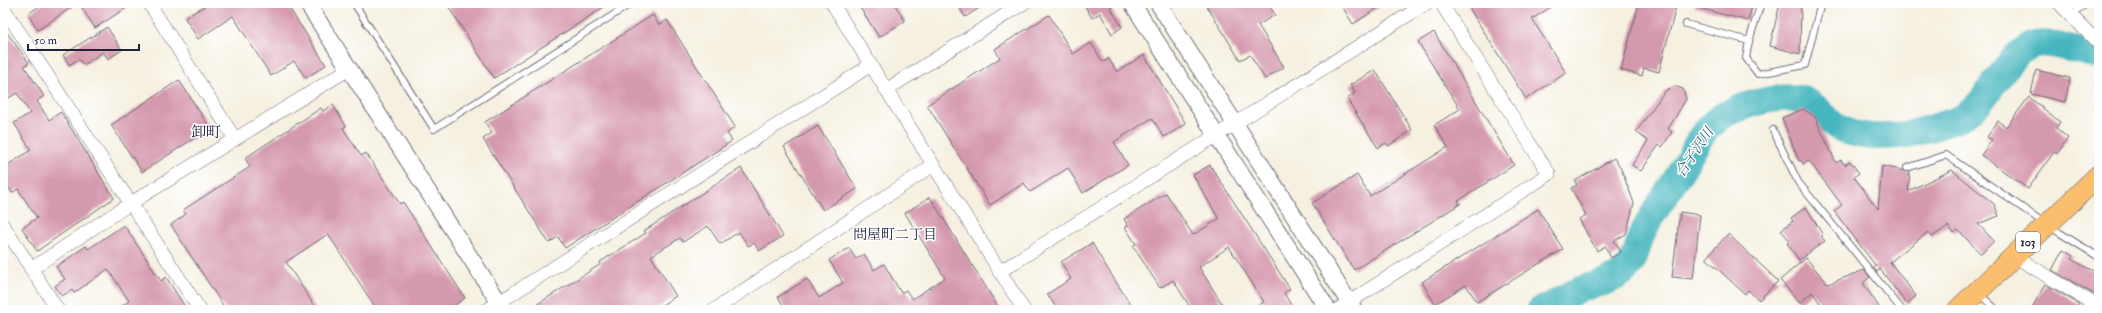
<svg xmlns="http://www.w3.org/2000/svg" width="2102" height="313" font-family="'IM FELL Double Pica','Noto Serif JP',serif">
<style>
.lines{fill:none;stroke-linecap:round;stroke-linejoin:round}
.river{stroke:#45b5be;stroke-width:27}
.building{fill:#d599ae}
.service-casing{stroke:#6c6a75;stroke-width:8}
.minor-casing{stroke:#6c6a75;stroke-width:14}
.tertiary-casing{stroke:#6c6a75;stroke-width:18}
.trunk-casing{stroke:#6c6a75;stroke-width:22}
.service{stroke:#fff;stroke-width:6}
.minor{stroke:#fff;stroke-width:13}
.tertiary{stroke:#fff;stroke-width:16}
.trunk{stroke:#fbbd6e;stroke-width:21}
.labels{text-anchor:middle;stroke-width:3;stroke-linejoin:round;paint-order:stroke}
.shield{fill:#fff;stroke:#646476;stroke-width:1}
.shield-label{font-size:12px;font-weight:bold;fill:#22223b}
.water-label{font-size:14px;font-style:italic;fill:#326476;stroke:#fff}
.neighbourhood-label{font-size:14px;fill:#22223b;stroke:#fff}
.quarter-label{font-size:15px;fill:#22223b;stroke:#fff}
</style>
<rect width="100%" height="100%" fill="#fff"/>
<filter id="ink" filterUnits="userSpaceOnUse"><feTurbulence type="fractalNoise" baseFrequency=".025" numOctaves="2"/><feDisplacementMap in="SourceGraphic" scale="8" xChannelSelector="R" yChannelSelector="G"/><feConvolveMatrix kernelMatrix="1 2 1 2 8 2 1 2 1" color-interpolation-filters="sRGB"/></filter>
<filter id="wash" filterUnits="userSpaceOnUse"><feTurbulence type="fractalNoise" baseFrequency=".012" numOctaves="4" result="noise"/><feDisplacementMap in="SourceGraphic" scale="16" xChannelSelector="R" yChannelSelector="G"/><feGaussianBlur stdDeviation="0.9" result="paint"/><feColorMatrix in="noise" values="0 0 0 0 0 0 0 0 0 0 0 0 0 0 0 0 0 1.4 0 .05"/><feComposite in="paint" operator="in"/></filter>
<g filter="url(#wash)">
<rect width="100%" height="100%" fill="#f5f0e0"/>
<g class="lines">
<path class="river" d="M 1540,310 C 1554,305 1565,296 1578,290 C 1593,284 1614,282 1626,270 C 1636,260 1637,247 1642,235 C 1653,211 1670,189 1684,166 C 1693,151 1700,134 1714,122 C 1731,107 1785,91 1807,101 C 1817,106 1825,117 1833,124 C 1852,139 1887,138 1909,134 C 1924,130 1949,124 1962,117 C 1991,101 2005,54 2033,45 C 2047,40 2080,52 2095,55 L 2099,54"/>
</g>
<g id="blocks">
<g class="building">
<polygon points="44,3 78,3 38,30 28,14"/>
<polygon points="90,3 134,3 95,28 82,8"/>
<polygon points="209,3 286,3 326,65 306,78 294,61 271,76 233,16 198,39 185,18"/>
<polygon points="446,3 610,3 494,78"/>
<polygon points="857,3 894,3 905,21 879,37"/>
<polygon points="957,3 987,3 965,17"/>
<polygon points="1083,3 1116,3 1110,7 1122,27 1112,34 1100,13 1092,18"/>
<polygon points="1205,3 1268,3 1275,15 1258,25 1284,67 1265,79 1250,55 1240,60"/>
<polygon points="1340,3 1386,3 1353,24"/>
<polygon points="1466,3 1557,3 1532,19 1566,73 1526,99"/>
<polygon points="1639,3 1677,3 1659,72 1644,68 1642,76 1621,70"/>
<polygon points="1695,3 1753,3 1748,21 1695,7"/>
<polygon points="1780,3 1801,3 1800,54 1770,46"/>
<polygon points="653,15 659,25 667,20 735,127 727,133 732,141 565,248 558,237 549,243 483,139 492,133 485,122"/>
<polygon points="1049,15 1073,54 1091,43 1103,62 1109,59 1117,72 1144,55 1186,124 1164,137 1152,118 1114,142 1128,165 1083,193 1068,168 1030,192 1024,183 990,205 927,105 1000,58 995,49"/>
<polygon points="3,27 29,63 24,66 44,96 37,101 49,120 61,112 114,198 37,251 22,228 37,218 18,189 12,193 3,178 3,168 31,150 14,123 30,113 17,93 7,99 3,93"/>
<polygon points="107,27 122,50 108,59 103,52 84,65 79,59 69,65 63,55"/>
<polygon points="1434,32 1514,165 1458,201 1460,204 1354,270 1312,203 1357,175 1370,196 1448,147 1434,125 1460,109 1418,42"/>
<polygon points="1375,70 1412,130 1388,146 1386,143 1378,148 1347,99 1355,93 1350,85"/>
<polygon points="2036,70 2070,78 2065,102 2031,94"/>
<polygon points="179,80 210,128 142,172 111,125"/>
<polygon points="1674,86 1683,89 1686,99 1668,129 1672,132 1662,147 1659,145 1641,171 1632,165 1648,141 1636,132 1665,91"/>
<polygon points="2029,97 2060,122 2056,128 2068,138 2057,154 2054,152 2028,189 1981,155 1992,140 1987,137 1998,121 2006,127"/>
<polygon points="333,105 346,126 343,128 361,156 366,153 400,204 403,202 465,298 447,310 377,310 328,234 286,262 317,310 226,310 171,225 186,214 183,210 250,167 245,158 321,108 323,111"/>
<polygon points="1803,109 1815,117 1836,163 1841,160 1845,165 1850,161 1859,173 1854,177 1878,209 1882,166 1910,172 1908,191 1952,170 1994,204 1999,216 1978,224 1994,241 1981,254 1958,230 1954,233 1948,226 1932,237 1928,232 1890,262 1916,296 1907,304 1880,269 1877,272 1873,267 1876,266 1834,211 1842,205 1809,161 1803,164 1801,160 1799,161 1782,118"/>
<polygon points="818,126 857,189 823,210 784,147"/>
<polygon points="1614,158 1621,169 1634,203 1626,234 1614,241 1621,252 1611,258 1605,246 1597,251 1579,219 1586,215 1571,188 1577,185 1575,181"/>
<polygon points="1210,165 1290,289 1284,293 1294,310 1251,310 1264,302 1229,247 1199,267 1226,310 1192,310 1173,280 1160,288 1133,246 1136,244 1125,227 1128,226 1124,219 1166,193 1193,235 1219,219 1193,175"/>
<polygon points="741,168 783,236 759,251 754,243 748,246 739,232 720,244 708,226 683,242 680,238 651,256 676,296 654,310 528,310 601,264 600,262 646,233 644,231"/>
<polygon points="930,197 1000,310 786,310 778,297 807,279 819,298 843,283 829,260 849,248 856,259 864,254 874,270 884,264 901,293 906,290 912,299 945,278 905,213"/>
<polygon points="1806,207 1823,235 1821,236 1825,241 1799,260 1787,243 1790,241 1781,230 1793,221 1791,218"/>
<polygon points="1538,209 1563,249 1477,302 1466,285 1435,304 1422,282"/>
<polygon points="1680,212 1700,215 1693,279 1672,277"/>
<polygon points="124,225 161,281 166,277 187,310 116,310 129,301 108,269 74,293 72,290 62,296 55,286 65,279 56,267 86,246 88,249"/>
<polygon points="1728,234 1778,281 1759,300 1748,290 1745,294 1706,258"/>
<polygon points="1092,243 1102,260 1134,310 1058,310 1047,294 1071,279 1061,262"/>
<polygon points="2063,250 2073,256 2071,259 2099,274 2099,297 2052,270"/>
<polygon points="1806,258 1828,284 1864,270 1870,277 1863,283 1881,310 1825,310 1812,292 1800,303 1780,280"/>
<polygon points="2045,284 2079,304 2076,310 2031,310"/>
</g>
</g>
</g>
<g filter="url(#ink)">
<use href="#blocks" fill-opacity="0" stroke="#6c6a75" stroke-width="1"/>
<g class="lines">
<defs>
<g id="service">
<polyline points="354,3 434,129 632,3"/>
<polyline points="2071,16 2087,3"/>
<polyline points="1686,24 1749,41 1761,3"/>
<polyline points="1749,41 1746,58 1758,74 1805,65 1821,3"/>
<polyline points="1773,130 1798,182 1902,310"/>
<polyline points="1907,168 1946,155 2047,225 2099,257"/>
<polyline points="1979,294 1997,310"/>
</g>
<g id="minor">
<polyline points="149,3 235,139"/>
<polyline points="832,3 1024,310"/>
<polyline points="2059,3 2099,44"/>
<polyline points="3,7 200,310"/>
<polyline points="886,90 1024,3"/>
<polyline points="3,225 58,310"/>
<polyline points="2014,256 2099,307"/>
<polyline points="31,269 131,203 349,69"/>
<polyline points="999,272 1427,3"/>
<polyline points="487,310 871,65"/>
<polyline points="714,310 932,166"/>
<polyline points="1337,310 1549,174 1441,3"/>
</g>
<g id="tertiary">
<polyline points="307,3 504,310"/>
<polyline points="1132,3 1328,310"/>
<polyline points="1158,3 1354,310"/>
</g>
<polyline id="trunk" points="1958,310 2099,175"/>
</defs>
<use href="#service" class="service-casing"/>
<use href="#minor" class="minor-casing"/>
<use href="#tertiary" class="tertiary-casing"/>
<use href="#trunk" class="trunk-casing"/>
<use href="#service" class="service"/>
<use href="#minor" class="minor"/>
<use href="#tertiary" class="tertiary"/>
<use href="#trunk" class="trunk"/>
</g>
</g>
<g class="labels">
<rect class="shield" x="2016" y="232" width="24" height="20" rx="3"/>
<g class="shield-label">
<text x="2028" y="246">103</text>
</g>
<g class="water-label">
<text transform="translate(1694 152) rotate(-56)" y="5">合子沢川</text>
</g>
<g class="neighbourhood-label">
<text x="895" y="239">問屋町二丁目</text>
</g>
<g class="quarter-label">
<text x="206" y="137">卸町</text>
</g>
</g>
<rect width="2102" height="313" fill="none" stroke="#fff" stroke-width="16"/>
<path d="M28 44v6h111v-6" fill="none" stroke="#22223b" stroke-width="2"/>
<text x="34" y="44" font-size="12" fill="#22223b" stroke="#ffffff" stroke-width="3" paint-order="stroke">50 m</text>
</svg>
